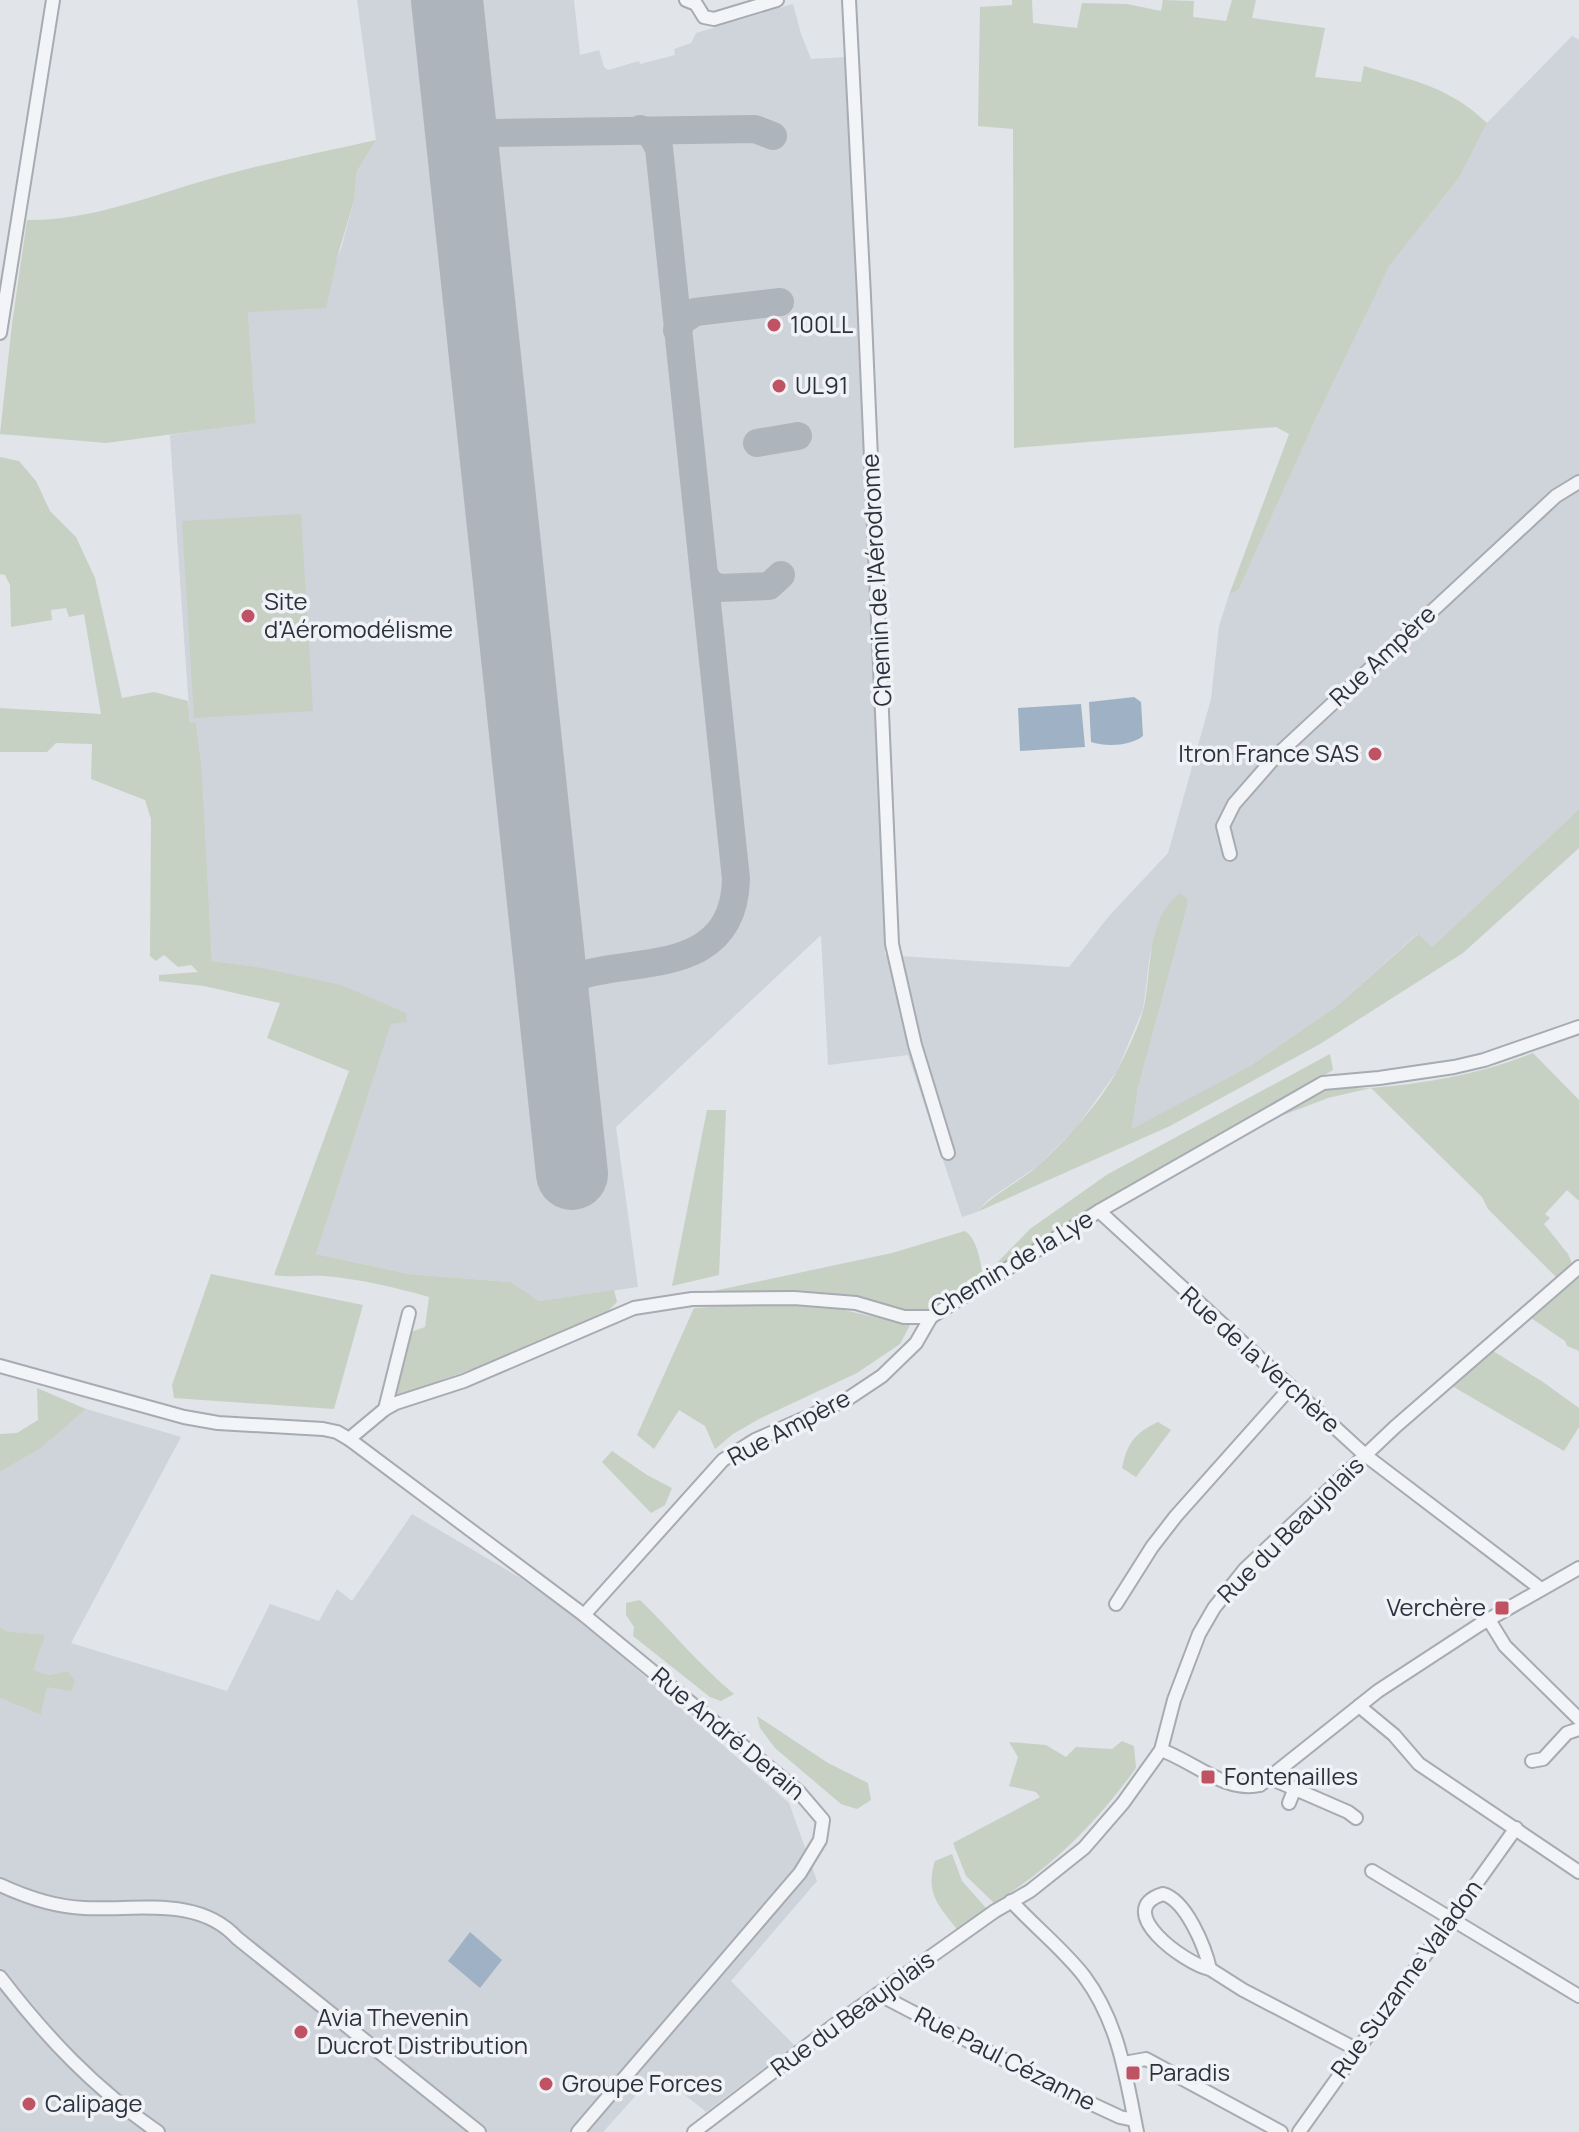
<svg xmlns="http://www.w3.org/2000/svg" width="1579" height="2132" font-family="Manrope,sans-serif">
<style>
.built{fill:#cfd3da}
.green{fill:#c6d1c3}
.water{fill:#9fb1c4}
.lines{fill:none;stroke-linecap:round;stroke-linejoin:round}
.taxiway{stroke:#aeb4bc;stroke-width:28}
.runway{stroke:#aeb4bc;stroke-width:72}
.street-casing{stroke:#a7abb2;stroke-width:16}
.street{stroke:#f3f4f7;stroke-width:12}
.poi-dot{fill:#c05363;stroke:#f0f2f6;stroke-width:3}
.labels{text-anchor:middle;stroke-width:7;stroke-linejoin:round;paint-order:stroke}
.poi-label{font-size:24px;fill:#2b323e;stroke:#f0f2f6;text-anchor:start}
.street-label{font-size:24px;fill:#2b323e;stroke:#f0f2f6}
</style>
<rect width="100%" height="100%" fill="#e1e4e8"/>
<g class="built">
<polygon points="357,0 574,0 580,55 599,50 604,67 608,70 639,61 640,64 675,55 674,49 691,43 696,33 793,4 801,34 811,59 846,57 862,352 885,955 1069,967 1109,916 1168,853 1211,699 1219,626 1229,595 1239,589 1318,414 1390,265 1459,178 1487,123 1572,36 1579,40 1579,809 1432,947 1417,934 1338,1005 1250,1066 1132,1130 1138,1088 1187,907 1188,899 1174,898 1161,919 1150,954 1143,1009 1117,1071 1076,1128 1039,1165 989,1199 977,1212 962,1217 908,1055 828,1065 821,935 616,1127 638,1287 539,1301 511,1282 409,1274 316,1254 391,1023 407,1021 405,1013 257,967 212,961 202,771 196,723 190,723 170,435 256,422 248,312 337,258 341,249 354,200 357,171 376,140"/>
<polygon points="86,1409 181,1437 71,1643 227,1691 270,1604 319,1621 337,1589 352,1601 412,1514 517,1576 579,1619 789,1803 817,1881 731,1981 794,2045 706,2112 657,2072 603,2132 0,2132 0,1698 41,1715 47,1687 67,1671 49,1675 32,1670 44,1635 6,1631 0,1627 0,1472 41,1448"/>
</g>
<g class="green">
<path d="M 1012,0 L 1032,0 L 1033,23 L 1077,28 L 1082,3 L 1127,4 L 1161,11 L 1163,0 L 1194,1 L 1193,17 L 1226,21 L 1232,0 L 1256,0 L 1252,18 L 1325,28 L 1315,77 L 1361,82 L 1364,66 C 1414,81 1448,86 1487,123 L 1459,178 L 1390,265 L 1318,414 L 1239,589 L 1229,595 L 1289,434 L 1276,427 L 1014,448 L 1013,129 L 978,126 L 980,7 L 1012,5 Z"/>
<path d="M 376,140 L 357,171 L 354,200 L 337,258 L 326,308 L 248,312 L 256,423 L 106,443 L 0,434 L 12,324 L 27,220 C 90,221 153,195 213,178 C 267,163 322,152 376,140 Z"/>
<path d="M 0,457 L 19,461 L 36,481 L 50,511 L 76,537 L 95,578 L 122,698 L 154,692 L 188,701 L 190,723 L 196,723 L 202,771 L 212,961 L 257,967 L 341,985 L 406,1013 L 407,1022 L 391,1024 L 316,1254 L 409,1274 L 511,1282 L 539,1301 L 614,1290 L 617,1302 L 607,1312 L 515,1354 L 394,1397 L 408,1333 L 425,1327 L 429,1297 C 394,1287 360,1279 324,1276 C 307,1275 291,1278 274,1275 L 349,1071 L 267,1038 L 280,1003 L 204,986 L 159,981 L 159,975 L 198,972 L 191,965 L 178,967 L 164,955 L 156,961 L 150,956 L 151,819 L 145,800 L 91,779 L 92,744 L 56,743 L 47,752 L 0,752 L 0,708 L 101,714 L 84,614 L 69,617 L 66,608 L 51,610 L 52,620 L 11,627 L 10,585 L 5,575 L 0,574 Z"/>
<polygon points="301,514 313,711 194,718 182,521"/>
<path d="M 1579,809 L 1579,848 L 1463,953 L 1320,1044 L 1170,1126 L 977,1212 C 996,1192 1020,1182 1040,1164 C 1066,1141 1102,1100 1118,1069 C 1127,1051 1139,1027 1144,1007 C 1152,970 1146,919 1180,893 L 1188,899 L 1187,907 L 1138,1088 L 1132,1129 L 1250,1066 L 1338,1005 L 1418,934 L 1432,947 Z"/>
<path d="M 1533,1053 L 1579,1100 L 1579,1201 L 1567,1190 L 1545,1214 L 1550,1218 L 1544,1224 L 1568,1254 L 1572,1263 L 1557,1278 L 1488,1209 L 1482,1197 L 1371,1088 L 1328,1098 L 1278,1117 C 1292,1107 1309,1093 1326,1089 C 1340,1087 1356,1089 1370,1088 C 1425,1084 1482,1074 1533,1053 Z"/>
<polygon points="1330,1054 1333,1070 999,1266 994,1266 1030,1229 1108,1174"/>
<polygon points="707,1110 726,1110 719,1275 672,1286"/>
<path d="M 965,1231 C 978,1240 980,1261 983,1276 L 928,1312 L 912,1313 L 887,1305 L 834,1295 L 704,1293 L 892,1253 Z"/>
<polygon points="211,1274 363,1305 334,1409 174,1398 172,1385"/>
<polygon points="1579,1276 1579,1351 1567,1346 1565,1341 1531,1318"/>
<polygon points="775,1303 826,1306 910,1325 900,1344 857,1373 759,1419 733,1434 715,1449 705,1426 679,1410 654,1449 637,1435 694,1308"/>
<polygon points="1493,1351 1543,1382 1579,1408 1579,1427 1564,1451 1452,1386"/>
<polygon points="37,1388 86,1409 41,1448 0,1472 0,1434 17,1433 38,1420"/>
<path d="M 1158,1422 L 1171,1430 L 1136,1477 L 1122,1468 C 1127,1443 1135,1433 1158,1422 Z"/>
<polygon points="612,1451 647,1475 672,1488 665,1505 651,1513 602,1462"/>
<path d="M 640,1600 C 672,1631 700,1666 734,1694 L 721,1701 L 710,1697 L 633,1636 L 634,1627 L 626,1615 L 626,1603 Z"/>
<polygon points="0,1627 6,1631 45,1635 33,1670 49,1675 67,1671 75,1681 71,1691 47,1687 41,1715 0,1698"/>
<polygon points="757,1716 828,1763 868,1783 871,1800 857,1809 841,1804 775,1748 760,1728"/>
<path d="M 1122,1741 L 1134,1746 L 1136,1768 C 1097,1822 1052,1868 994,1903 L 966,1876 L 953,1843 L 1040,1797 L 1036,1792 L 1009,1786 L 1018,1757 L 1009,1742 L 1046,1745 L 1066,1757 L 1076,1747 L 1112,1749 Z"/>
<path d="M 952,1854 L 962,1881 L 986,1908 L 957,1929 C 938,1905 925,1893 935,1861 Z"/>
</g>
<g class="water">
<path d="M 1134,697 L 1141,702 L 1143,736 C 1130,746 1107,747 1091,742 L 1089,702 Z"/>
<polygon points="1081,704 1085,747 1020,751 1018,708"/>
<polygon points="470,1932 502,1960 480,1988 448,1961"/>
</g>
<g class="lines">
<g class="taxiway">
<polyline points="459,116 468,129 489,133"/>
<polyline points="640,129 651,134 659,148 704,575 711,584 719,588 769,586 781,575"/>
<polyline points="463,152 471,139 489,133 755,129 773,136"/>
<polyline points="677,330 683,320 695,312 780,302"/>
<polyline points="757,443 798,436"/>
<polyline points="549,956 564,972 583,975"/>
<path d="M 553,1000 C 573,939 733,1003 736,879 L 704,575"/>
</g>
<polyline class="runway" points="447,0 572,1174"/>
<defs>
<g id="street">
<polyline points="686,0 696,4 704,17 714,19 777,0"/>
<polyline points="849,0 864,296 892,944 915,1045 948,1153"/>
<polyline points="0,333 53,0"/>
<polyline points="1230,854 1223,826 1234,804 1276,756 1556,496 1579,482"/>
<polyline points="1099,1211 1365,1455 1541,1589"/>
<polyline points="0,1366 184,1417 218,1423 323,1429 337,1432 349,1439 385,1409 396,1403 464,1381 634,1308 692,1299 794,1298 856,1303 904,1317 931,1317 1099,1211 1323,1083 1379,1078 1454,1067 1484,1060 1579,1027"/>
<polyline points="385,1409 409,1313"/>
<polyline points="349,1439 584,1615 799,1792 823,1820 820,1840 800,1873 578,2132"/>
<polyline points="1116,1604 1152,1547 1176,1516 1290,1388"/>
<polyline points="584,1615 723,1460 755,1440 846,1400 882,1376 916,1343 931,1317"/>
<polyline points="1489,1620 1505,1646 1579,1719"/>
<polyline points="1359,1706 1394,1735 1419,1764 1579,1872"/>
<path d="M 1161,1750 C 1193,1761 1225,1793 1260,1785 L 1378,1691 L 1479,1625 L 1579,1568"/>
<polyline points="1532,1761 1543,1759 1567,1733 1579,1729"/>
<polyline points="1276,1775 1279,1782 1348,1812 1356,1818"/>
<polyline points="1289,1803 1295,1788"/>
<polyline points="1372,1871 1579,1996"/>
<path d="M 0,1885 C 26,1897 55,1907 84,1908 C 135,1911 198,1895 237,1938 L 479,2132"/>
<path d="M 1163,1894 C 1186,1900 1205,1947 1210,1969 C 1185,1964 1111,1910 1163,1894 Z"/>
<path d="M 1011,1901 C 1035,1927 1063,1949 1084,1976 C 1119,2023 1126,2077 1137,2132"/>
<polyline points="1210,1969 1243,1990 1356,2049"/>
<path d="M 0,1977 C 46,2037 95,2089 158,2132"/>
<polyline points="878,1994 1064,2091 1120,2117 1134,2120"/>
<polyline points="1124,2063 1146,2059 1281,2132"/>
<polyline points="694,2132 833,2026 995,1911 1030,1891 1084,1848 1123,1803 1161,1750 1174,1700 1199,1634 1214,1608 1245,1569 1395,1427 1579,1267"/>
<polyline points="1299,2132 1516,1828"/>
</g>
</defs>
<use href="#street" class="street-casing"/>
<use href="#street" class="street"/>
</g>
<g class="poi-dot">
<circle cx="774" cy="325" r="8"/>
<circle cx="779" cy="386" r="8"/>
<circle cx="248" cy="616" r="8"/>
<circle cx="1375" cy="754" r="8"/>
<rect x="1494" y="1600" width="16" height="16" rx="4"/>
<rect x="1200" y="1769" width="16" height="16" rx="4"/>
<circle cx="301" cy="2032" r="8"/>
<rect x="1125" y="2065" width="16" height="16" rx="4"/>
<circle cx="546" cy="2084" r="8"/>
<circle cx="29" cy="2104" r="8"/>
</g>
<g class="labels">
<g class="poi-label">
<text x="790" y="333">100LL</text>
<text x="795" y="394">UL91</text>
<text x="264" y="610">Site<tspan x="264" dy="28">d'Aéromodélisme</tspan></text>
<text x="1359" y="762" text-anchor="end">Itron France SAS</text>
<text x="1486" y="1616" text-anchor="end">Verchère</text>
<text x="1224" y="1785">Fontenailles</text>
<text x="317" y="2026">Avia Thevenin<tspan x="317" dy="28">Ducrot Distribution</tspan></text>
<text x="1149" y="2081">Paradis</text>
<text x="562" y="2092">Groupe Forces</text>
<text x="45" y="2112">Calipage</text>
</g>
<g class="street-label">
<text transform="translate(877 580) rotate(-93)" y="8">Chemin de l'Aérodrome</text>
<text transform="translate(1383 656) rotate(-43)" y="8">Rue Ampère</text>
<text transform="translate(1012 1264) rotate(-31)" y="8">Chemin de la Lye</text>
<text transform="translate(1260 1360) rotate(42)" y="8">Rue de la Verchère</text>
<text transform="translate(789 1428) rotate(-28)" y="8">Rue Ampère</text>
<text transform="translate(1291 1530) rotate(-45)" y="8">Rue du Beaujolais</text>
<text transform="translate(728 1734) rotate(40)" y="8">Rue André Derain</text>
<text transform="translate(1407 1979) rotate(-54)" y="8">Rue Suzanne Valadon</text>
<text transform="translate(853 2014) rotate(-36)" y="8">Rue du Beaujolais</text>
<text transform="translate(1005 2059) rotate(27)" y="8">Rue Paul Cézanne</text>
</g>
</g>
</svg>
